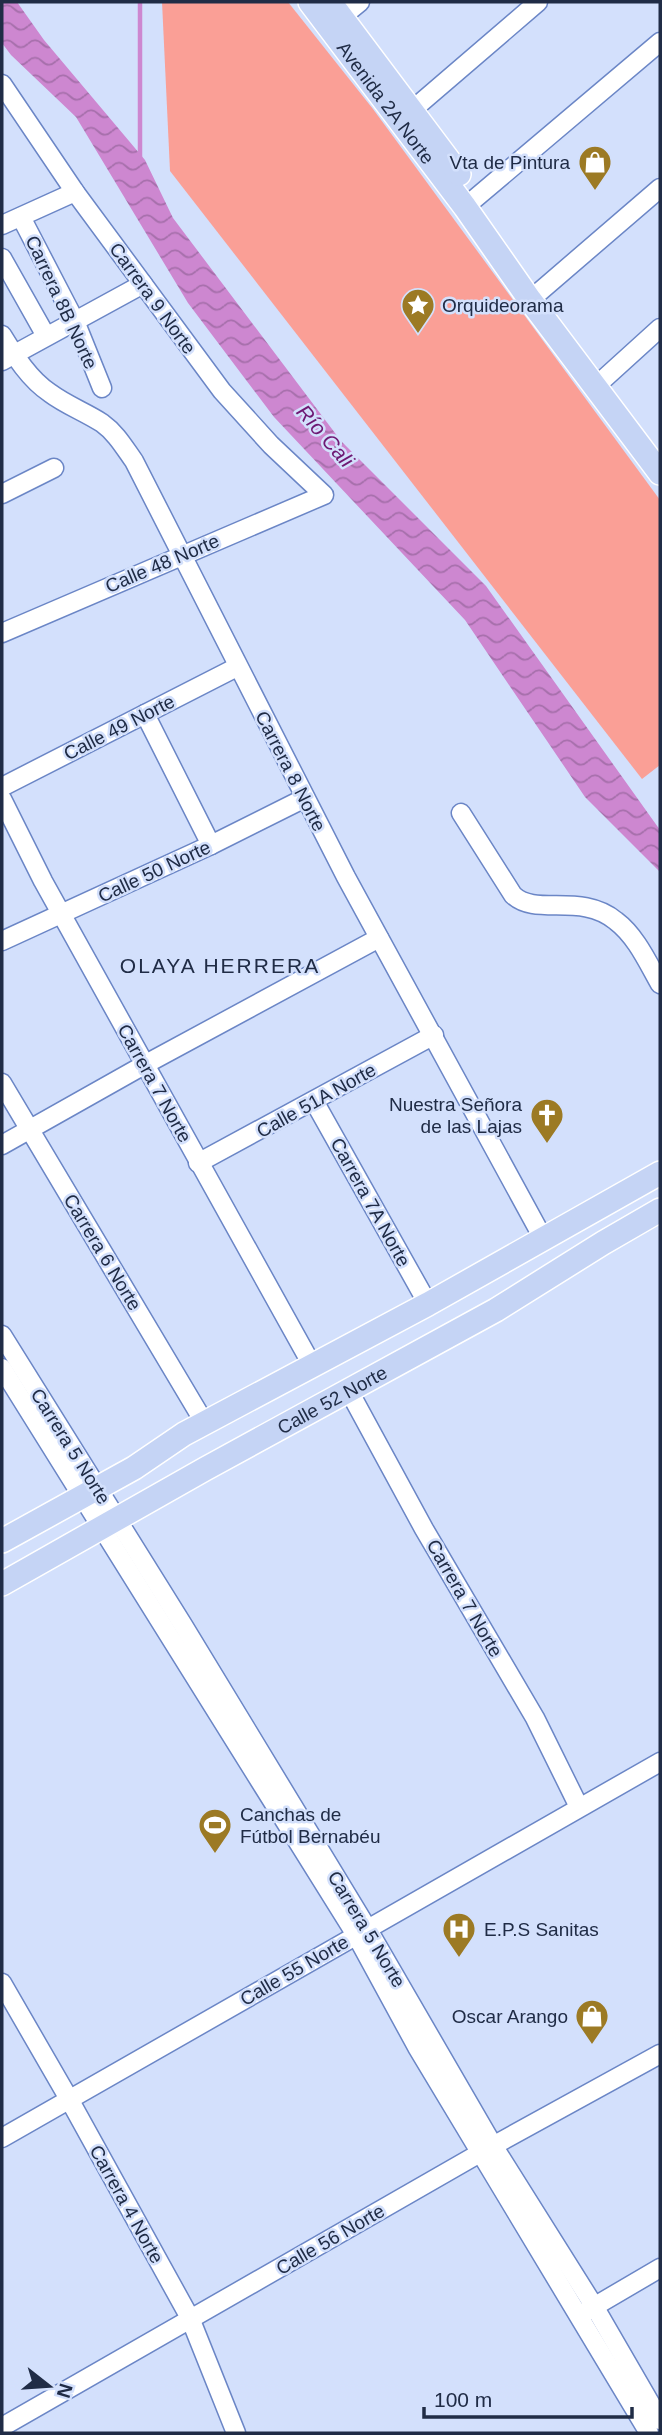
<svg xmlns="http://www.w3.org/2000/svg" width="662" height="2435" font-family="Helvetica,sans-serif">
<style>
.green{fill:#fa9f96}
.water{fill:url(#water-waves)}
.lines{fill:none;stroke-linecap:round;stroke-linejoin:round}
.stream{stroke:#cd87d0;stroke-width:4.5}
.minor-casing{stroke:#6b86c6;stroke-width:21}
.major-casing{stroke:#fff;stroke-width:26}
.minor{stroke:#fff;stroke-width:18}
.major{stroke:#c5d4f5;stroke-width:23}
.labels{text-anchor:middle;stroke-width:5;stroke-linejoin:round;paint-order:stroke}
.street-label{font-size:19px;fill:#202c46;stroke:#d3e0fc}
.poi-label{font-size:19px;fill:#202c46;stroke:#d3e0fc;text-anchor:end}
.water-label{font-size:21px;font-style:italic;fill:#6e1873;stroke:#d3e0fc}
.neighbourhood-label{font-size:21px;letter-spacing:2px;fill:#202c46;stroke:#d3e0fc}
</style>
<defs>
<pattern id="water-waves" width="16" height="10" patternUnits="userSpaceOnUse" patternTransform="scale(1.75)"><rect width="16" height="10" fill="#cd87d0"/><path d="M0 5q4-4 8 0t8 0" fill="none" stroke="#a66fab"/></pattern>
</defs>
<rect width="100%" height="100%" fill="#d3e0fc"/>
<polygon class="green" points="162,2 288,2 373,109 660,500 660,765 642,779 170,171"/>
<polygon class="water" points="2,2 17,2 44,40 145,160 173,218 341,441 486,586 660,830 660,872 585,797 465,620 274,417 188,303 76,117 11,55 2,43"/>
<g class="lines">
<polyline class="stream" points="140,2 140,159"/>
<defs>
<g id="minor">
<polyline points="333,24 360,2"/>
<polyline points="2,84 75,192 222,391 271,445 324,495 2,633"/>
<polyline points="403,118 538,2"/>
<polyline points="465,207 660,42"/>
<polyline points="21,217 75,321 102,388"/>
<polyline points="2,225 75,192"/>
<polyline points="2,258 46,336"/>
<polyline points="530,300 660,188"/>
<path d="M 2,335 C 15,356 29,379 50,393 C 66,405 85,412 102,423 C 116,433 124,447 134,461 L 346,877 L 544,1240"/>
<polyline points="2,361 143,284"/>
<polyline points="596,386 660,328"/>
<polyline points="2,494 54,468"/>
<polyline points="145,714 211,845"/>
<polyline points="2,787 237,667"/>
<polyline points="2,799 43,881 312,1365"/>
<path d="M 461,813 L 513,895 C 536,917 581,892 616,921 C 636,936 648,963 660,984"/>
<polyline points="2,941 211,845 305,798"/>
<polyline points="2,1083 204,1422"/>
<polyline points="314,1101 428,1304"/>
<polyline points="2,1145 144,1065 379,938"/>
<polyline points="198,1163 434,1035"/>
<polyline points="2,1335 183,1625 367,1928 494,2147 594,2306 660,2420"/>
<polyline points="2,1368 356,1935 417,2047 649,2433"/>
<polyline points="349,1391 424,1529 535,1718 579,1807"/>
<polyline points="2,1983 69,2099 190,2318 236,2433"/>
<polyline points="2,2138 660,1762"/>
<polyline points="585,2312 660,2268"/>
<polyline points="2,2427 480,2153 660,2054"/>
</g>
<g id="major">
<path id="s1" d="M 310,2 L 465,207 L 530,300 L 660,473"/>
<polyline points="330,2 459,174"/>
<polyline points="2,1541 134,1468 184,1434 428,1304 660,1173"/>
<path id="s2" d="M 2,1584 L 205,1469 L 496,1310 L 603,1243 L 660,1210"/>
</g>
</defs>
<use href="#minor" class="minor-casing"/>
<use href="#major" class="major-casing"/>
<use href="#minor" class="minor"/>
<use href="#major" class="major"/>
</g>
<defs>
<symbol id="shop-pin" viewBox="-11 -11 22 30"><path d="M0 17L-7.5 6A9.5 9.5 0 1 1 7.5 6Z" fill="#9c7a24" stroke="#d3e0fc"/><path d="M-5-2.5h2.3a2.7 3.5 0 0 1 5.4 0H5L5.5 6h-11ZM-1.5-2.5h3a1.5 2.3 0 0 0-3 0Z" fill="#fff"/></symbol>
<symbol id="sight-pin" viewBox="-11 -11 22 30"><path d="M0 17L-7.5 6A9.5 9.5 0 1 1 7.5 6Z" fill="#9c7a24" stroke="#d3e0fc"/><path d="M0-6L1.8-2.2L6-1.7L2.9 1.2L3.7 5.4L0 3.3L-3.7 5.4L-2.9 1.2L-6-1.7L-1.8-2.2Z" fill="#fff"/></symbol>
<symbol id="church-pin" viewBox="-11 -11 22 30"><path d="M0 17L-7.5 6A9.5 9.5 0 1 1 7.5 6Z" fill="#9c7a24" stroke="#d3e0fc"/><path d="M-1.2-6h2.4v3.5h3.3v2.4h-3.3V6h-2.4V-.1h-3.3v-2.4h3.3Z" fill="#fff"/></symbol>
<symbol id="stadium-pin" viewBox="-11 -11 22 30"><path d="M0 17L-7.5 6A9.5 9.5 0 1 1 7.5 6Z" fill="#9c7a24" stroke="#d3e0fc"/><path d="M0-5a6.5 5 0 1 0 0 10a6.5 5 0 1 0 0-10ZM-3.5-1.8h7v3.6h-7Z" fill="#fff"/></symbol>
<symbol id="hospital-pin" viewBox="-11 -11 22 30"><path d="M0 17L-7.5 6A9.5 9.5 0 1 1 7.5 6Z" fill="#9c7a24" stroke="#d3e0fc"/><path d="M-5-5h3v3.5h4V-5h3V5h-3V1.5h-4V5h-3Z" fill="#fff"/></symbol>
</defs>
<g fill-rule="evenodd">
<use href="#shop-pin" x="576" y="143" width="38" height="52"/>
<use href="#sight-pin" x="399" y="286" width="38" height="52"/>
<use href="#church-pin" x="528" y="1096" width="38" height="52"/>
<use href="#stadium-pin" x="196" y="1806" width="38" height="52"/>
<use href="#hospital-pin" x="440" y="1910" width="38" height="52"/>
<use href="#shop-pin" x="573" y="1997" width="38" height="52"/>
</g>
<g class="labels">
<g class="street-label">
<text dy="7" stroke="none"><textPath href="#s1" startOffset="126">Avenida 2A Norte</textPath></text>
<text transform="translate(153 298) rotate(54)" y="7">Carrera 9 Norte</text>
<text transform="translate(62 302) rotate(65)" y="7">Carrera 8B Norte</text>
<text transform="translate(162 563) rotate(-23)" y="7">Calle 48 Norte</text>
<text transform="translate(119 727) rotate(-27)" y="7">Calle 49 Norte</text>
<text transform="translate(291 771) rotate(63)" y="7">Carrera 8 Norte</text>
<text transform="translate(154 871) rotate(-25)" y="7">Calle 50 Norte</text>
<text transform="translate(155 1083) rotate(61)" y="7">Carrera 7 Norte</text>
<text transform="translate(316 1100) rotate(-29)" y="7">Calle 51A Norte</text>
<text transform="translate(371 1202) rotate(61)" y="7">Carrera 7A Norte</text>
<text transform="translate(103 1252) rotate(59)" y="7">Carrera 6 Norte</text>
<text dy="7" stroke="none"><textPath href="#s2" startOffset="378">Calle 52 Norte</textPath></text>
<text transform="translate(71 1446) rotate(58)" y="7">Carrera 5 Norte</text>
<text transform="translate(465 1598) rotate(60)" y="7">Carrera 7 Norte</text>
<text transform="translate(367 1929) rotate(59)" y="7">Carrera 5 Norte</text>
<text transform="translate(294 1970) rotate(-30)" y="7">Calle 55 Norte</text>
<text transform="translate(127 2204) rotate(61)" y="7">Carrera 4 Norte</text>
<text transform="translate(330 2239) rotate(-30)" y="7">Calle 56 Norte</text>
</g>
<g class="poi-label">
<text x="570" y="169">Vta de Pintura</text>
<text x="442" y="312" text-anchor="start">Orquideorama</text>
<text x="522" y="1111">Nuestra Señora<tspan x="522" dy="22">de las Lajas</tspan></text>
<text x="240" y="1821" text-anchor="start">Canchas de<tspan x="240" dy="22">Fútbol Bernabéu</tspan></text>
<text x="484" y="1936" text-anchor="start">E.P.S Sanitas</text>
<text x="568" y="2023">Oscar Arango</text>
</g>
<g class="water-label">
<text transform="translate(325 436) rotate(49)" y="7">Río Cali</text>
</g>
<g class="neighbourhood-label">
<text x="220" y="973">OLAYA HERRERA</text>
</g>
</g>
<rect width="662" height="2435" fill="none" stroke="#202c46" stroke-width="7"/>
<g transform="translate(49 2386) rotate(107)" stroke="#d3e0fc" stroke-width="5" paint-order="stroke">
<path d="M0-5L12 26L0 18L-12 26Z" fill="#202c46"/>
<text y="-10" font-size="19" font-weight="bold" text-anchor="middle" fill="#202c46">N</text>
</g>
<path d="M424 2407v10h208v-10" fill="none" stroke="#202c46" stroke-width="3.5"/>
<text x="434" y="2407" font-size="21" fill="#202c46" stroke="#d3e0fc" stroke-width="5" paint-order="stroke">100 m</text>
</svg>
